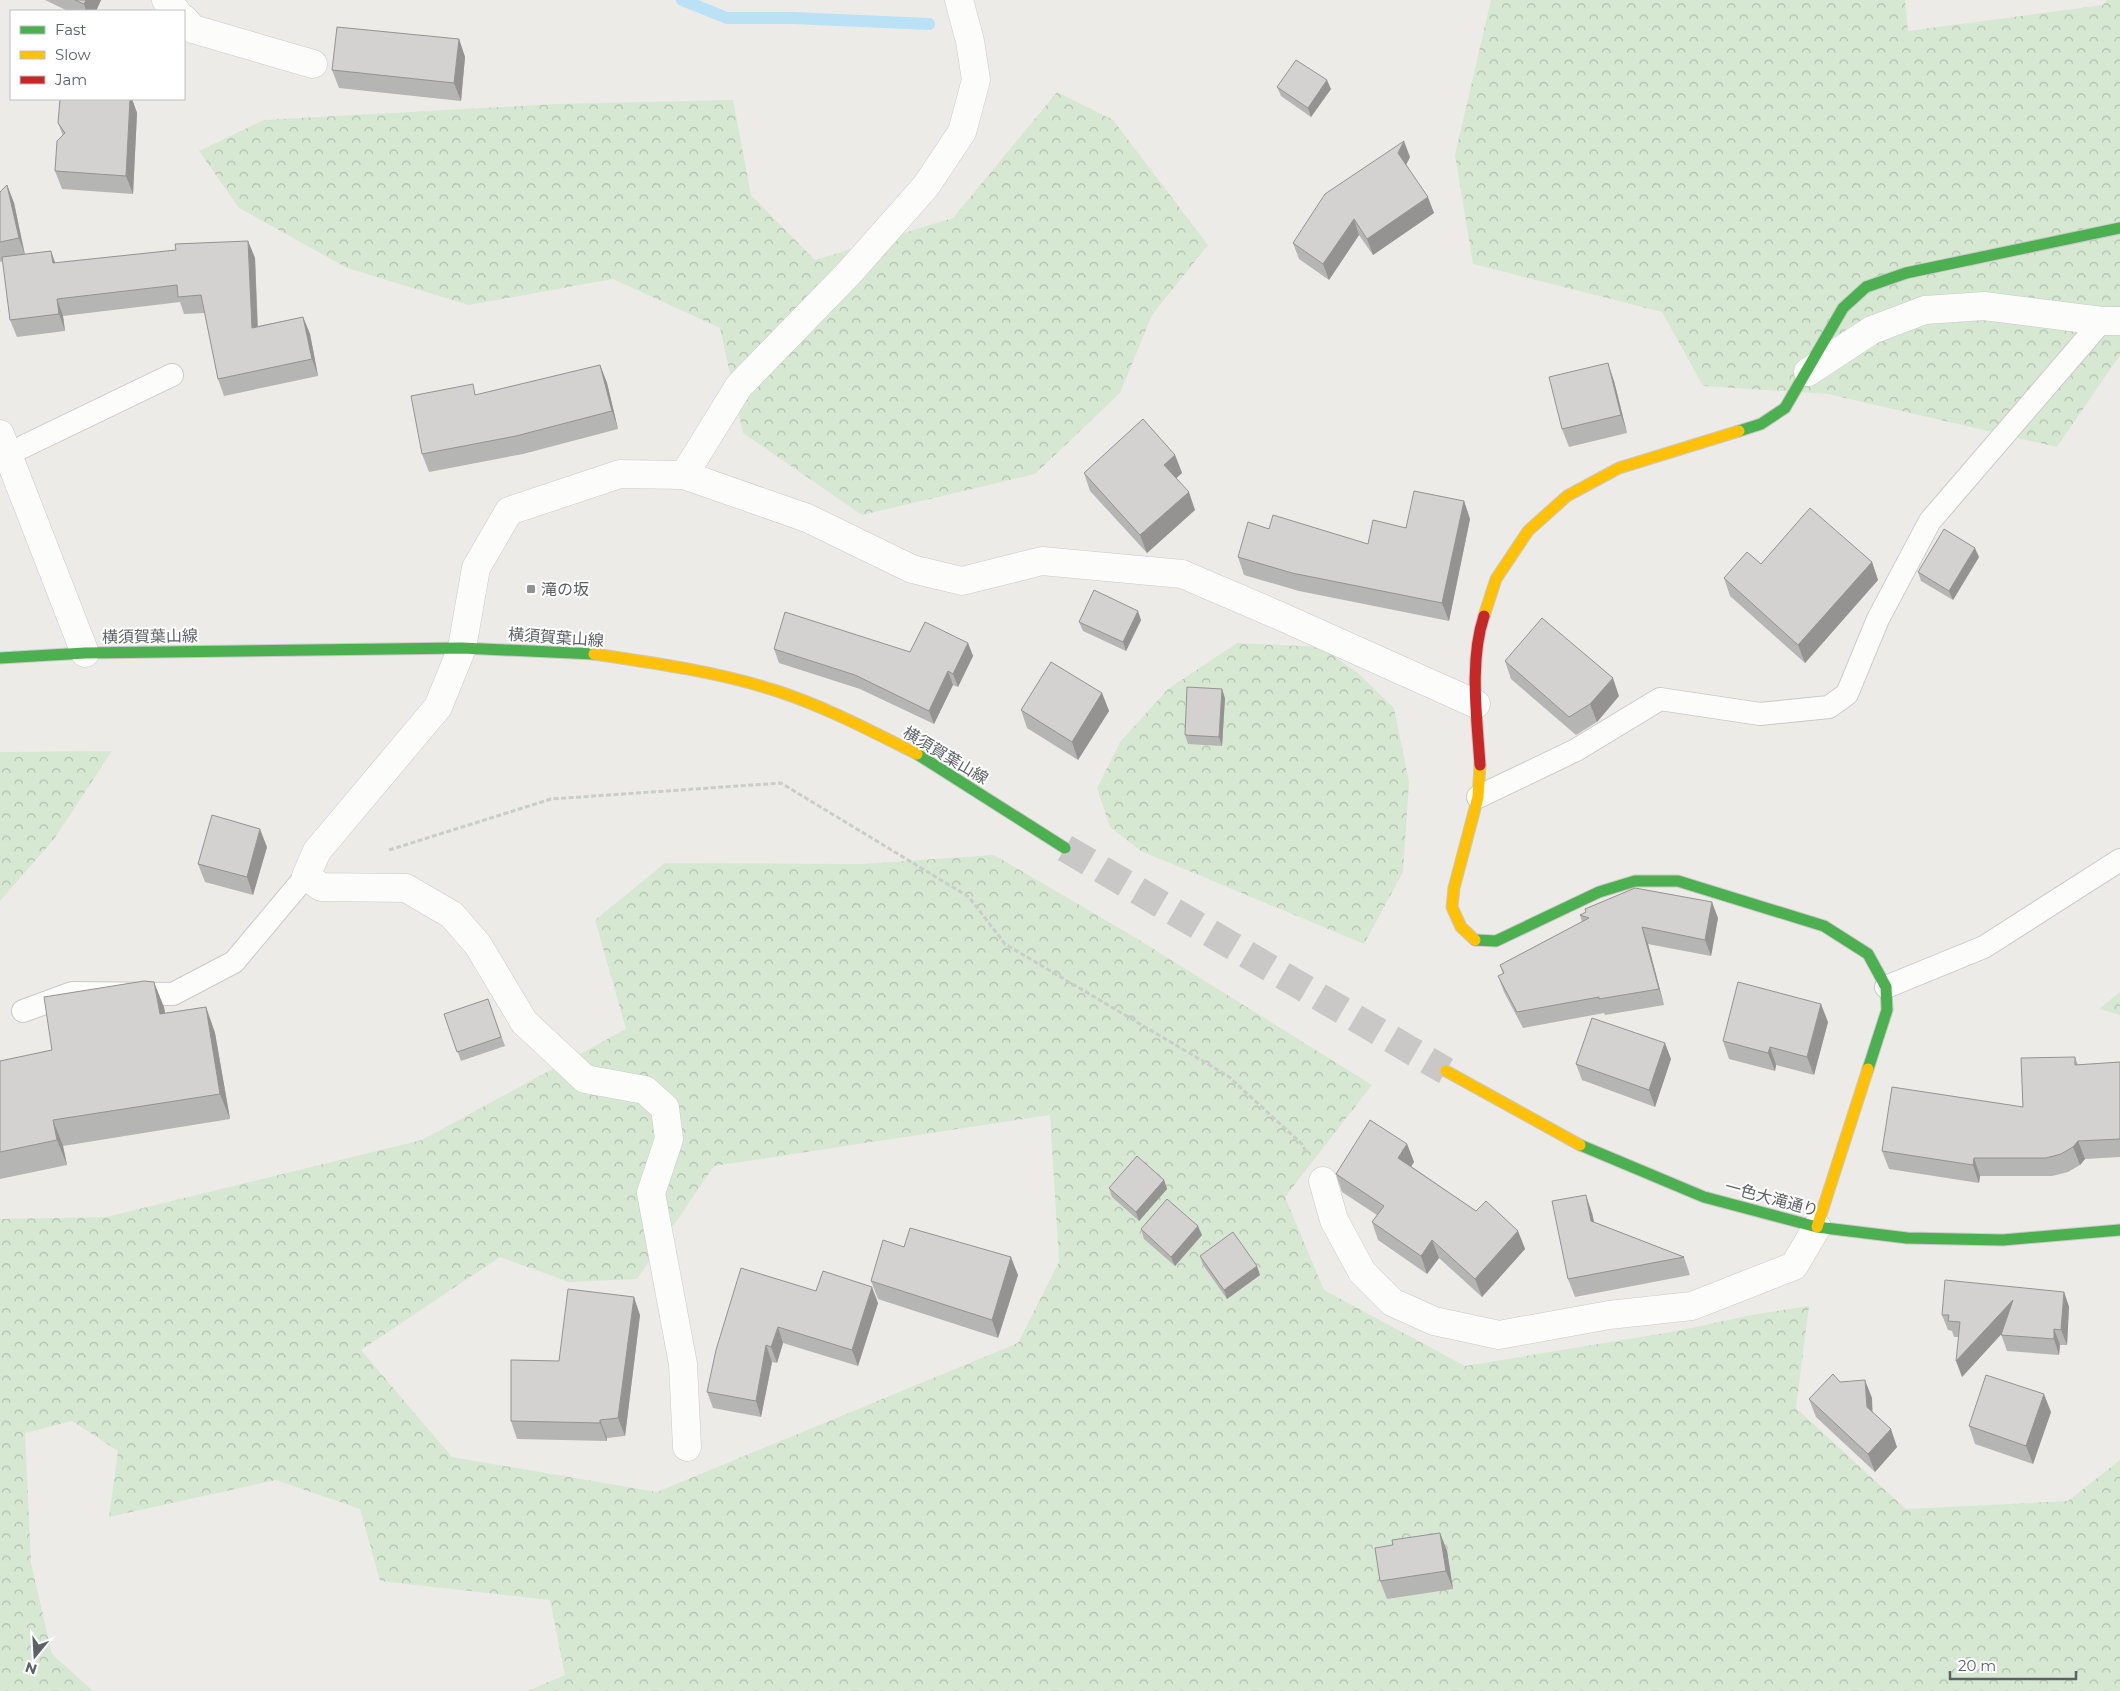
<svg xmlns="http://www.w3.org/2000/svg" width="2120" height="1691" font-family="Montserrat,'Noto Sans JP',sans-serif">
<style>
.forest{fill:url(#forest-crowns);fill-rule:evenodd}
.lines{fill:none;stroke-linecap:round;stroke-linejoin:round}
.stream{stroke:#bbe1f7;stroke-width:12}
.primary-tunnel{stroke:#c9c8c6;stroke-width:28;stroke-dasharray:28 14;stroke-linecap:butt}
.lane-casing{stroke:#c9cac9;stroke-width:24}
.street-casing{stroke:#c9cac9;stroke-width:29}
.fast-casing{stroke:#c9c9c8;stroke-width:13}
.slow-casing{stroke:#c9c9c8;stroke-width:13}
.jam-casing{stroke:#c9c9c8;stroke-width:13}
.path{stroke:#c9ceca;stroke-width:3;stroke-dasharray:5 2.5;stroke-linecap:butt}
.lane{stroke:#fcfcfb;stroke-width:22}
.street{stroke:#fcfcfb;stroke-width:28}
.fast{stroke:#4caf50;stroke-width:11}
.slow{stroke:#ffc107;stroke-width:11}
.jam{stroke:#c62828;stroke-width:11}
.wall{fill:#b5b5b3}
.shaded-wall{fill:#949392}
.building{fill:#d3d2d0;stroke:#949392}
.poi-dot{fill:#8f9192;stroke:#fff;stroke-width:2}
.labels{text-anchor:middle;stroke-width:4;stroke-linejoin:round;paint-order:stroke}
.poi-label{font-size:16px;fill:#5d6165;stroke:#fff;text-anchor:start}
.street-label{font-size:16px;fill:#5d6165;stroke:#fff}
</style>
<defs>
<pattern id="forest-crowns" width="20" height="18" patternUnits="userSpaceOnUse" patternTransform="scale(1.25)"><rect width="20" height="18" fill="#d6e8d2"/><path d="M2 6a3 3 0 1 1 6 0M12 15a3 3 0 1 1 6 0" fill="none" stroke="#b1bfae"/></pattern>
</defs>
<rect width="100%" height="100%" fill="#edebe7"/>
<g class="forest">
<polygon points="1491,0 1905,0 1908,31 2103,5 2107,0 2120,0 2120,355 2057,447 1828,394 1703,386 1662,312 1473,264 1455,155"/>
<polygon points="1057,92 1113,120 1208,245 1152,315 1120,393 1035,474 862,515 743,433 720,328 613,279 469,305 347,268 239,208 199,151 264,120 556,104 733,100 751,195 815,260 953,218"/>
<polygon points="1237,643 1321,647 1359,674 1394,708 1409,782 1403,872 1364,944 1141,851 1110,827 1097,788 1120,742 1168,689"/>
<polygon points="112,751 54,839 0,901 0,752"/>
<path d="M 994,855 L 1136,938 L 1372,1085 L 1285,1197 L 1324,1290 L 1465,1366 L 1677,1331 L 1751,1315 L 1809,1306 L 1796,1408 L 1906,1509 L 2068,1501 L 2120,1460 L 2120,1691 L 527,1691 L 565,1675 L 550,1600 L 380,1581 L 360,1509 L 276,1480 L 109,1517 L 118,1451 L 72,1421 L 25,1433 L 31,1563 L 52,1654 L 93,1691 L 0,1691 L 0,1219 L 106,1217 L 422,1140 L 626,1029 L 595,920 L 665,863 L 862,864 ZM 1050,1115 L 1059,1262 L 1018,1343 L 657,1492 L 452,1457 L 361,1350 L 500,1257 L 569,1282 L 637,1279 L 714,1166 Z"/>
<polygon points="2120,992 2120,1015 2099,1009"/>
</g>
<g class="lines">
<polyline class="stream" points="682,0 727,18 793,18 929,24"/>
<polyline class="primary-tunnel" points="1065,848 1446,1071"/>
<defs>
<g id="lane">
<polyline points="8,454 172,375"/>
<polyline points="1478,797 1576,750 1660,699 1760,714 1829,707 1847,694 1878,619 1930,521 2102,321"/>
<polyline points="1886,987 1984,947 2120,860"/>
<polyline points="23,1011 72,993 173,994 234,962 306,876"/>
</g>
<g id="street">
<polyline points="166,0 176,11"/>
<polyline points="184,19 193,29 313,64"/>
<polyline points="1808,372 1872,330 1925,310 1984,306 2102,321 2120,321"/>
<polyline points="0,434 85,653"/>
<polyline points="684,475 739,386 849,273 926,186 962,132 976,80 970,41 959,0"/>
<polyline points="1323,1181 1334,1220 1362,1272 1392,1302 1434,1321 1499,1335 1609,1315 1692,1306 1794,1266 1817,1227"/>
<polyline points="687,1447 683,1364 651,1193 669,1139 665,1108 645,1090 585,1079 524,1022 478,945 452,915 406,888 321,887 306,876 317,851 438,707 462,648 476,568 509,511 620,474 684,475 807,518 912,569 962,581 1042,561 1182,574 1280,616 1476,704"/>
</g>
<g id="fast">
<polyline points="1739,431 1761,424 1785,408 1843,308 1866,287 1906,273 2120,228"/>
<polyline points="0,658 85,653 462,648 594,654"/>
<polyline points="917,754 1065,848"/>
<polyline points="1475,940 1496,941 1599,892 1635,881 1678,881 1824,926 1868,954 1886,987 1887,1010 1868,1069"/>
<polyline points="1580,1145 1704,1197 1817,1227 1907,1238 2003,1240 2120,1230"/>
</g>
<g id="slow">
<polyline points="1484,616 1496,579 1528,531 1567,496 1619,468 1739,431"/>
<path d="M 594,654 C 655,663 718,672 777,691 C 826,707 871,731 917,754"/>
<polyline points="1475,940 1461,927 1452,907 1454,888 1478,797 1480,765"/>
<polyline points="1446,1071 1580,1145"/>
<polyline points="1817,1227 1868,1069"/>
</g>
<path id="jam" d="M 1480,765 C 1477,718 1469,661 1484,616"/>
</defs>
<use href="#lane" class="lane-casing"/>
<use href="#street" class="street-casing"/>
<use href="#fast" class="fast-casing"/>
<use href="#slow" class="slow-casing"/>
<use href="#jam" class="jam-casing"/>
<polyline class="path" points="389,850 551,799 781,783 969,897 1005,944 1228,1076 1302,1144 1305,1150"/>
<use href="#lane" class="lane"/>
<use href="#street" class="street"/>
<use href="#fast" class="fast"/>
<use href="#slow" class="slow"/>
<use href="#jam" class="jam"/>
</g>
<g class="wall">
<polygon points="45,0 101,0 96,11 68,11"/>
<polygon points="459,39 465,57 461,101 339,88 332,70"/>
<polygon points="1277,87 1331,89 1311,117 1281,96"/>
<polygon points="60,99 132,99 137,113 133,194 62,189 55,171 63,136 58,123"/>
<polygon points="1410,157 1406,164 1434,213 1373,255 1359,235 1329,280 1299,259 1293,243"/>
<polygon points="7,185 14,203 25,254 51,251 55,263 176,250 248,241 255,258 258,326 303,317 310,334 318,376 224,396 218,379 205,313 184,314 180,302 63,316 65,331 17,337 10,320 3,261 0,262 0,192"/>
<polygon points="600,365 607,383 618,429 523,454 429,472 422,454 477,395"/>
<polygon points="1614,381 1627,433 1569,447 1562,429"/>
<polygon points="1175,455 1182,473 1176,478 1195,510 1147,553 1090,491 1084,473"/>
<polygon points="1464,501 1470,519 1449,621 1299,591 1244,575 1238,557 1269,529 1368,544"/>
<polygon points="1979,557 1953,600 1921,581 1918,572"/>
<polygon points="1872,562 1878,580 1805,663 1730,596 1724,578 1761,564"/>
<polygon points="1141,620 1126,651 1083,631 1079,622"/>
<polygon points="968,643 973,656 958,687 953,685 934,724 860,689 779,663 774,649 910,652"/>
<polygon points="1505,661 1619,696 1597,722 1576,735 1511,679"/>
<polygon points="1102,693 1109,711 1078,760 1027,728 1021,710"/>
<polygon points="1225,698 1222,746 1188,744 1185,735"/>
<polygon points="267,847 253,895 205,882 198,864"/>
<polygon points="1580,915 1718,918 1711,956 1648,944 1664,1005 1605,1015 1604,1013 1523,1028 1504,992 1498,976 1503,974 1500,965 1582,922"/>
<polygon points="488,999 505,1046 461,1061 444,1014"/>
<polygon points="164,1007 165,1013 206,1007 215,1033 230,1119 63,1146 67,1165 0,1179 0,1061 52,1050"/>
<polygon points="1828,1022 1814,1075 1776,1065 1775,1071 1729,1059 1723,1041"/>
<polygon points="2075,1057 2078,1065 2120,1062 2120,1157 2085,1159 2080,1165 2068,1172 2052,1176 1980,1176 1979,1183 1889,1169 1882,1151 2023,1107"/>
<polygon points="1671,1059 1655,1107 1582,1080 1576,1064"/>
<polygon points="1407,1144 1414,1162 1411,1166 1476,1211 1518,1231 1525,1249 1482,1297 1439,1258 1427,1274 1378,1240 1372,1222 1377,1215 1342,1192 1336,1174"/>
<polygon points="1164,1180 1167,1189 1139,1221 1112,1197 1109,1188"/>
<polygon points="1592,1213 1594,1222 1684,1257 1690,1275 1575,1297 1568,1279"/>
<polygon points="1141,1229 1202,1235 1175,1266 1144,1239"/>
<polygon points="904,1247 1018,1275 998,1338 878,1299 871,1281"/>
<polygon points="1200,1256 1260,1275 1227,1299 1203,1265"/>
<polygon points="816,1291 878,1303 858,1366 783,1343 777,1363 772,1362 761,1417 713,1408 707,1392"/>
<polygon points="2064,1292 2069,1307 2067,1345 2060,1345 2059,1355 2007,1351 2001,1334 1962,1377 1959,1337 1954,1337 1952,1331 1948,1330 1942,1315"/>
<polygon points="640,1315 625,1436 607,1438 607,1441 517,1439 511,1421 559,1361"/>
<polygon points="1840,1382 1872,1398 1872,1412 1897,1447 1875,1472 1816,1417 1809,1399"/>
<polygon points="2051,1412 2033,1464 1975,1444 1969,1426"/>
<polygon points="1440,1533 1447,1551 1453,1589 1387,1599 1380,1581 1393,1545"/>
</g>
<g class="shaded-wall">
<polygon points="86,0 101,0 96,11 86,11 84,4"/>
<polygon points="459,39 465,57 461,101 454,83"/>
<polygon points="1327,80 1331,89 1311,117 1308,108"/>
<polygon points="130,99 132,99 137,113 133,194 126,176"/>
<polygon points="1404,141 1410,157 1404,169 1398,153"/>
<polygon points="7,185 14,203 25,256 19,238"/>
<polygon points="1428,197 1434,213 1373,255 1367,239"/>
<polygon points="1354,219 1359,235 1329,280 1323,264"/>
<polygon points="248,241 255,258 258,344 252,328"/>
<polygon points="51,251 57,268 53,263"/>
<polygon points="57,299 63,316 65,331 59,314"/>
<polygon points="303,317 310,334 318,376 312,359"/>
<polygon points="1608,363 1614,381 1627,433 1621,415"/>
<polygon points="600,365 607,383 618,429 612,411"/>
<polygon points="1175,455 1182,473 1171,483 1164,465"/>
<polygon points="1189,492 1195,510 1147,553 1140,535"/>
<polygon points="1464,501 1470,519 1449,621 1442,603"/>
<polygon points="1975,548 1979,557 1953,600 1949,591"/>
<polygon points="1872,562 1878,580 1805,663 1798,645"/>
<polygon points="1138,611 1141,620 1126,651 1123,642"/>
<polygon points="968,643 973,656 958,687 953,674"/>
<polygon points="948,671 953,685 934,724 929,711"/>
<polygon points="1613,678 1619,696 1597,722 1590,704"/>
<polygon points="1222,689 1225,698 1222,746 1219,737"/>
<polygon points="1102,693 1109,711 1078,760 1072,742"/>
<polygon points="260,829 267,847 253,895 247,877"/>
<polygon points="1712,902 1718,918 1711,956 1705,940"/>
<polygon points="1642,927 1648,944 1664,1005 1659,989"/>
<polygon points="154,982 164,1007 169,1040 160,1014"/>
<polygon points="1821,1004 1828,1022 1814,1075 1807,1057"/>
<polygon points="206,1007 215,1033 230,1119 220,1094"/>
<polygon points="1665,1043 1671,1059 1655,1107 1649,1090"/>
<polygon points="1770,1047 1776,1065 1775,1071 1768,1053"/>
<polygon points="53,1120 63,1146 67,1165 57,1140"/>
<polygon points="2078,1141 2085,1159 2080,1165 2073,1147"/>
<polygon points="1407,1144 1414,1162 1405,1176 1398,1158"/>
<polygon points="1974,1158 1980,1176 1979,1183 1973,1165"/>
<polygon points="1164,1180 1167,1189 1139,1221 1136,1212"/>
<polygon points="1586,1195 1592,1213 1598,1239 1591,1221"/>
<polygon points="1198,1226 1202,1235 1175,1266 1171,1257"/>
<polygon points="1518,1231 1525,1249 1482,1297 1475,1279"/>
<polygon points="1432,1240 1439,1258 1427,1274 1421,1256"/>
<polygon points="1011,1257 1018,1275 998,1338 992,1320"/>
<polygon points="1257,1266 1260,1275 1227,1299 1224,1290"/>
<polygon points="872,1287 878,1303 858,1366 852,1350"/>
<polygon points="2064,1292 2069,1307 2067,1345 2061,1330"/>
<polygon points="634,1297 640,1315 625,1436 618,1418"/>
<polygon points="2013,1300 2019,1315 1962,1377 1956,1361"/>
<polygon points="778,1327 783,1343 777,1363 771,1347"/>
<polygon points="2054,1329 2060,1345 2059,1355 2054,1339"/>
<polygon points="766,1345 772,1362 761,1417 756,1401"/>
<polygon points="1865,1380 1872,1398 1873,1425 1867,1407"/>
<polygon points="2044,1394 2051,1412 2033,1464 2026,1446"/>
<polygon points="600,1420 607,1438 607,1441 600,1423"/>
<polygon points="1891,1429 1897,1447 1875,1472 1868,1454"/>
<polygon points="1440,1533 1447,1551 1453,1589 1446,1571"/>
</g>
<g class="building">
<polygon points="75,0 86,0 84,4"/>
<polygon points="337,27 459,39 454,83 332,70"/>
<polygon points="1296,60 1327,80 1308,108 1277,87"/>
<polygon points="60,99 130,99 126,176 55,171 57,141 65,133 58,123"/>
<polygon points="1404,141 1398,153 1428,197 1367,239 1354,219 1323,264 1293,243 1325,194"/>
<polygon points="7,185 19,238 0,242 0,192"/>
<polygon points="248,241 252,328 303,317 312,359 218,379 201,295 178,297 177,285 57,299 59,314 10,320 2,257 51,251 53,263 176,250 175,244"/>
<polygon points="1608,363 1621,415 1562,429 1549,377"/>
<polygon points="600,365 612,411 516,436 422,454 411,396 473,384 475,395"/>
<polygon points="1143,419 1175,455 1164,465 1189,492 1140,535 1084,473"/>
<polygon points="1414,491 1464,501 1442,603 1292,573 1238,557 1248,522 1269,529 1273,515 1368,544 1373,520 1406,528"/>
<polygon points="1810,508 1872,562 1798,645 1724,578 1747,552 1761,564"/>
<polygon points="1944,529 1975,548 1949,591 1918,572"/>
<polygon points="1094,590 1138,611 1123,642 1079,622"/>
<polygon points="785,612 910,652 925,622 968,643 953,674 948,671 929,711 855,675 774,649"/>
<polygon points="1542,618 1613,678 1590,704 1569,717 1505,661"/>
<polygon points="1051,662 1102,693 1072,742 1021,710"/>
<polygon points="1187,687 1222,689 1219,737 1185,735"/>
<polygon points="212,815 260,829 247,877 198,864"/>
<polygon points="1635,888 1712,902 1705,940 1642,927 1659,989 1599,999 1599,997 1517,1012 1498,976 1504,973 1500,965 1589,918 1580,915 1586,912 1585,909"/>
<polygon points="144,981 154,982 160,1014 206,1007 220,1094 53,1120 57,1140 0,1152 0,1061 52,1050 44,997"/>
<polygon points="1738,982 1821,1004 1807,1057 1770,1047 1768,1053 1723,1041"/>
<polygon points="488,999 501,1037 457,1052 444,1014"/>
<polygon points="1592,1018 1665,1043 1649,1090 1576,1064"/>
<polygon points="2075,1057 2075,1065 2120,1062 2120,1139 2078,1141 2073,1147 2061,1154 2046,1158 1974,1158 1973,1165 1882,1151 1892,1087 2023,1107 2021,1058"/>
<polygon points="1370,1120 1407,1144 1398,1158 1476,1211 1486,1201 1518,1231 1475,1279 1432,1240 1421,1256 1372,1222 1384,1206 1336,1174"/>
<polygon points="1137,1156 1164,1180 1136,1212 1109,1188"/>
<polygon points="1586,1195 1591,1221 1684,1257 1568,1279 1552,1201"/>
<polygon points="1167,1199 1198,1226 1171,1257 1141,1229"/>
<polygon points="910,1228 1011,1257 992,1320 871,1281 883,1240 904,1247"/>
<polygon points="1233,1232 1257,1266 1224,1290 1200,1256"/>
<polygon points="741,1268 816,1291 823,1271 872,1287 852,1350 778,1327 771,1347 766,1345 756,1401 707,1392 716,1350"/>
<polygon points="1945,1280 2064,1292 2061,1330 2054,1329 2054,1339 2001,1335 2013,1300 1956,1361 1960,1322 1948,1321 1949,1315 1942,1315"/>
<polygon points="568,1289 634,1297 618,1418 600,1420 600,1423 511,1421 511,1360 559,1361"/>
<polygon points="1833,1374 1840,1382 1865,1380 1867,1407 1891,1429 1868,1454 1809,1399"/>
<polygon points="1986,1375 2044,1394 2026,1446 1969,1426"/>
<polygon points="1440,1533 1446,1571 1380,1581 1375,1548 1393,1545 1392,1540"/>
</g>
<rect class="poi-dot" x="526" y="584" width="10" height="10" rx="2.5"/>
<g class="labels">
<g class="poi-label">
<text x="541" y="595">滝の坂</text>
</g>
<g class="street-label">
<text transform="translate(150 636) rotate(-1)" y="6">横須賀葉山線</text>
<text transform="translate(556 637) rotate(4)" y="6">横須賀葉山線</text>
<text transform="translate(946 755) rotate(31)" y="6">横須賀葉山線</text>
<text transform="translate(1772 1198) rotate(15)" y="6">一色大滝通り</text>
</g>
</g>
<rect x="10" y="10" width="175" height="90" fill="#ffffff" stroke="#bec0c1"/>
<rect x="20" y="26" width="25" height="8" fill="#4caf50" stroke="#bec0c1"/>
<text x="55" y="35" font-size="15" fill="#5d6165">Fast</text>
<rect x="20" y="51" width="25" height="8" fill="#ffc107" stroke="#bec0c1"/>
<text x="55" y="60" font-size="15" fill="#5d6165">Slow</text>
<rect x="20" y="76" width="25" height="8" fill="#c62828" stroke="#bec0c1"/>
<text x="55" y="85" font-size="15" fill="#5d6165">Jam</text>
<g transform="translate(35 1656) rotate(198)" stroke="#ffffff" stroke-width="4" paint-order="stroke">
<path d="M0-4L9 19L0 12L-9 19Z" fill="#5d6165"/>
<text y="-8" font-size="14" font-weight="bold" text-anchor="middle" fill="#5d6165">N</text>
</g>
<path d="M1950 1671v8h126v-8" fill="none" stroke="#5d6165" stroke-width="2.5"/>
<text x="1958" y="1671" font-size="15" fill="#5d6165" stroke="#ffffff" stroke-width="4" paint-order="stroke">20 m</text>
</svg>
